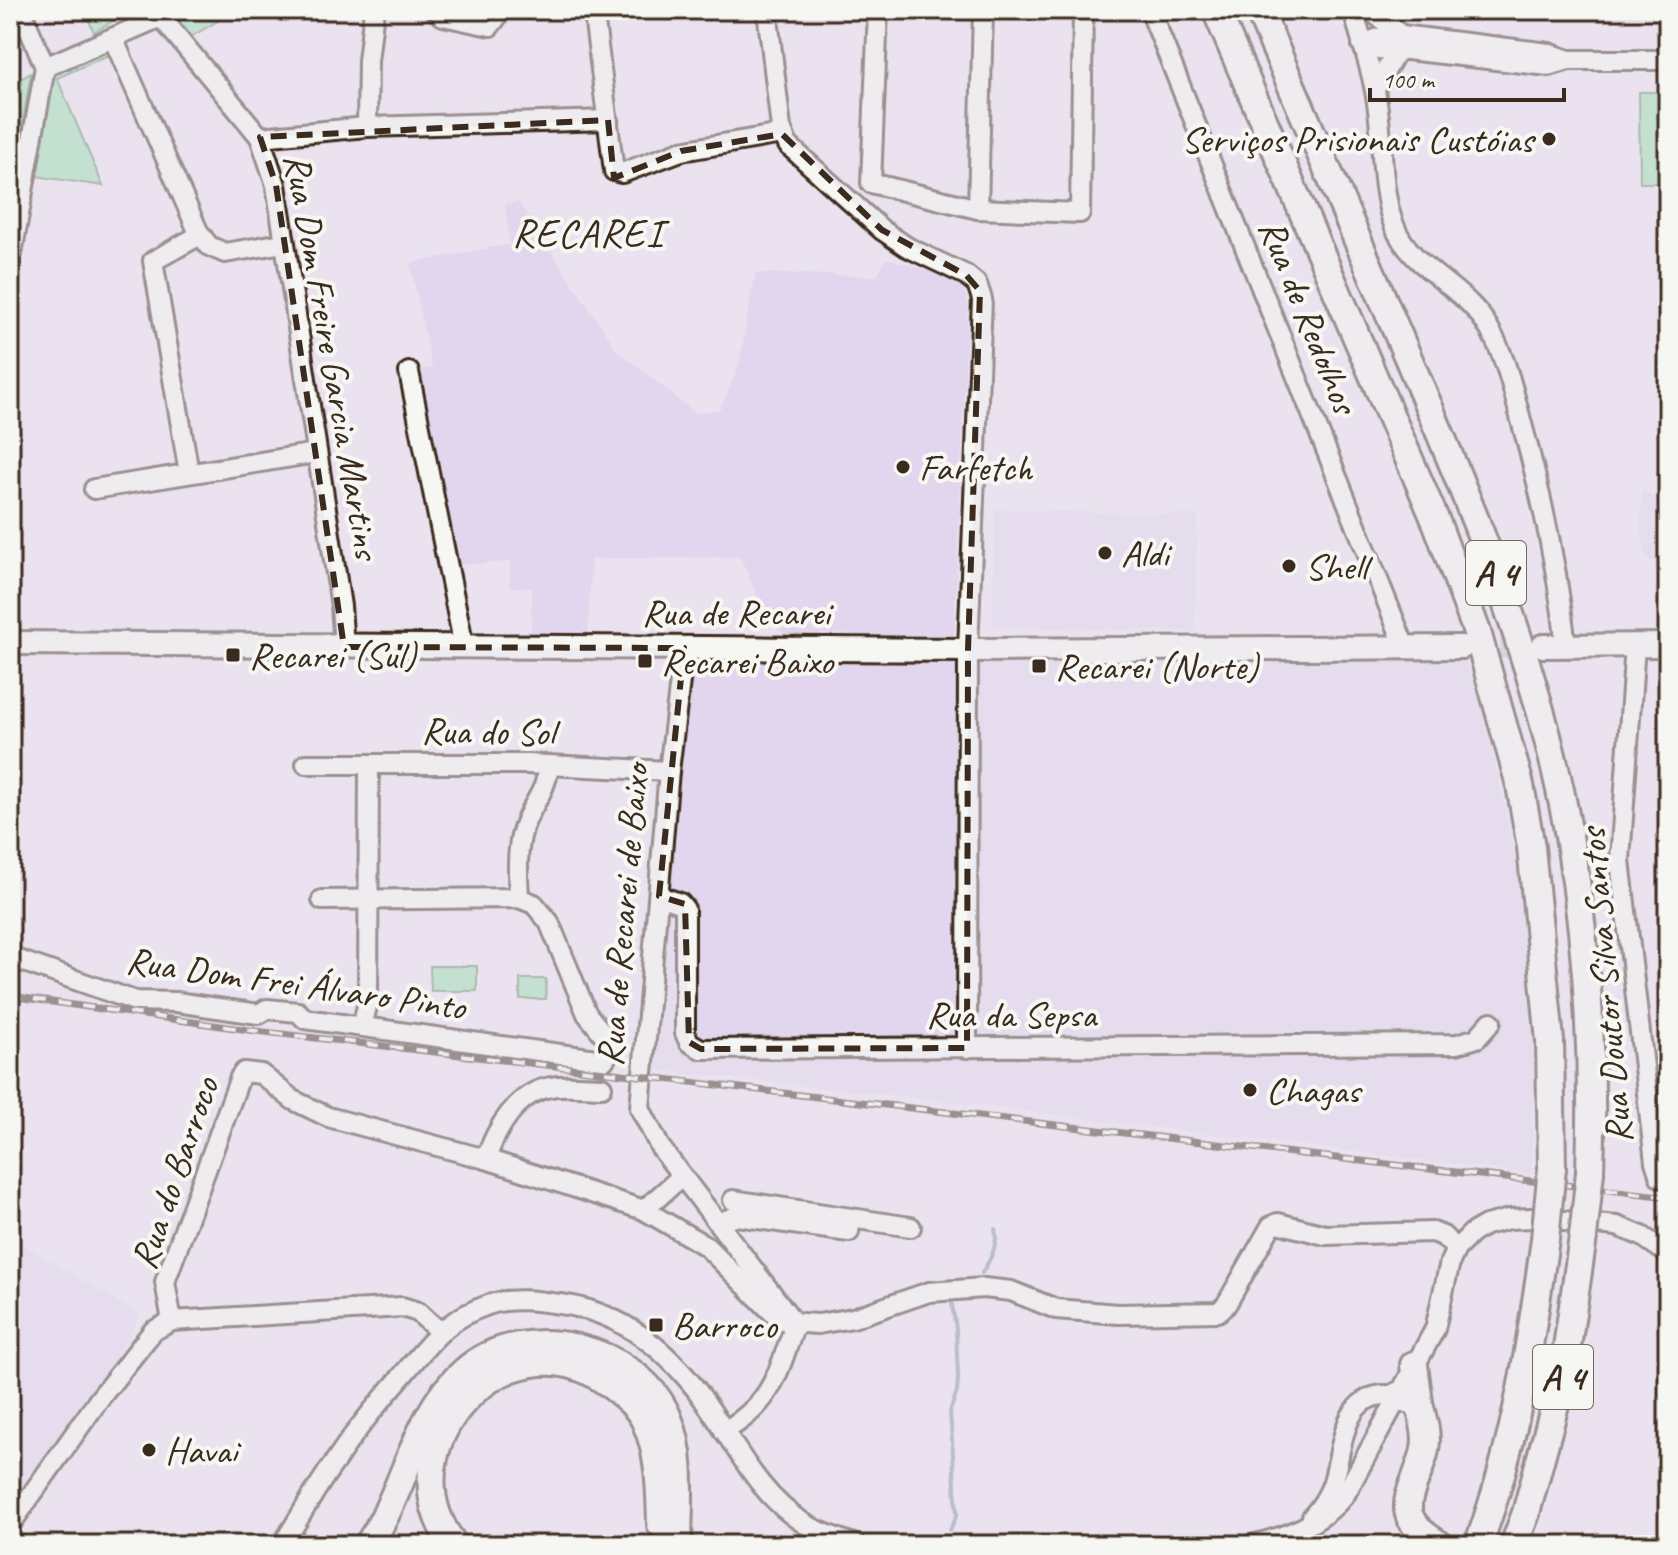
<svg xmlns="http://www.w3.org/2000/svg" width="1678" height="1555" font-family="Caveat,sans-serif">
<style>
.built{fill:#e1d6ed}
.green{fill:#95dcab;stroke:#688364;stroke-width:2}
.lines{fill:none;stroke-linecap:round;stroke-linejoin:round}
.stream{stroke:#808fa0;stroke-width:4}
.major-tunnel{stroke:#c7bec5;stroke-width:22;stroke-dasharray:22 11;stroke-linecap:butt}
.minor-casing{stroke:#3b2a1e;stroke-width:24}
.major-casing{stroke:#3b2a1e;stroke-width:28}
.highway-casing{stroke:#3b2a1e;stroke-width:32}
.minor{stroke:#f6f6f2;stroke-width:18}
.major{stroke:#f6f6f2;stroke-width:22}
.highway{stroke:#f6f6f2;stroke-width:26}
.rail-casing{stroke:#3b2a1e;stroke-width:7}
.rail{stroke:#f6f6f2;stroke-width:4;stroke-dasharray:12;stroke-linecap:butt}
.highway-bridge-casing{stroke:#3b2a1e;stroke-width:32;stroke-linecap:butt}
.highway-bridge{stroke:#f6f6f2;stroke-width:26}
.marked{fill:none;stroke:#3b2a1e;stroke-width:6;stroke-dasharray:16 10;stroke-linejoin:round}
.poi-dot{fill:#3b2a1e;stroke:#f6f6f2;stroke-width:3}
.labels{text-anchor:middle;stroke-width:8;stroke-linejoin:round;paint-order:stroke}
.shield{fill:#f6f6f2;stroke:#73675e;stroke-width:2}
.shield-label{font-size:36px;font-weight:bold;fill:#3b2a1e}
.poi-label{font-size:38px;fill:#3b2a1e;stroke:#f6f6f2;text-anchor:start}
.street-label{font-size:38px;fill:#3b2a1e;stroke:#f6f6f2}
.neighbourhood-label{font-size:40px;letter-spacing:2px;fill:#3b2a1e;stroke:#f6f6f2}
</style>
<rect width="100%" height="100%" fill="#eae3ef"/>
<filter id="ink" filterUnits="userSpaceOnUse"><feTurbulence type="fractalNoise" baseFrequency=".0125" numOctaves="2"/><feDisplacementMap in="SourceGraphic" scale="16" xChannelSelector="R" yChannelSelector="G"/><feConvolveMatrix kernelMatrix="1 2 1 2 8 2 1 2 1" color-interpolation-filters="sRGB"/></filter>
<g filter="url(#ink)">
<g class="built">
<polygon points="518,201 617,350 695,413 720,409 739,365 755,273 877,276 886,258 944,275 963,285 968,303 954,635 784,634 768,619 740,557 591,559 588,637 531,636 532,588 510,587 510,562 451,565 413,371 432,368 410,263 510,244 505,204"/>
<polygon points="1641,489 1657,499 1668,497 1668,581 1659,576 1652,562 1645,557 1640,527"/>
<polygon points="995,509 1198,515 1195,632 992,627"/>
<polygon points="1465,657 1484,716 1512,836 1531,971 1535,1045 1532,1174 915,1098 650,1070 688,659"/>
<polygon points="10,1236 141,1315 54,1464 10,1516"/>
</g>
<g class="green">
<polygon points="84,10 132,10 94,32"/>
<polygon points="200,10 236,10 189,38 176,20"/>
<polygon points="106,44 111,54 57,78 103,186 35,176 47,70"/>
<polygon points="31,73 14,177 10,181 10,85"/>
<polygon points="1639,92 1668,92 1668,183 1640,183"/>
<polygon points="430,966 477,966 477,991 431,991"/>
<rect x="520" y="979" width="26" height="20"/>
</g>
<g class="lines">
<g class="stream">
<path d="M 982,1273 C 990,1260 999,1244 995,1229"/>
<polyline points="950,1530 957,1515 950,1411 957,1392 958,1378 956,1329 951,1298"/>
</g>
<polyline class="major-tunnel" points="1467,647 1536,646"/>
<defs>
<g id="minor">
<polyline points="21,10 45,67"/>
<polyline points="435,10 443,16 490,26 502,10"/>
<polyline points="611,10 594,15 614,171 622,173 681,151 782,134"/>
<polyline points="767,10 781,128 788,145 882,230 907,247 966,275 977,284 982,299 968,650 967,1048"/>
<polyline points="878,10 871,183 978,209 1080,213 1083,10"/>
<polyline points="1150,10 1405,647"/>
<path d="M 1353,10 C 1362,43 1374,76 1378,110 C 1383,145 1381,193 1394,225 C 1411,269 1460,284 1485,322 C 1505,352 1513,390 1522,424 C 1542,497 1558,571 1566,646"/>
<polyline points="1370,10 1401,35"/>
<polyline points="161,17 260,137 276,185 341,606 344,647"/>
<polyline points="113,38 198,231 209,246 225,253 283,243"/>
<polyline points="1362,44 1382,50 1398,49 1549,66 1569,60 1668,60"/>
<polyline points="1362,44 1379,38 1401,35 1549,53 1569,60"/>
<polyline points="45,67 177,10"/>
<polyline points="1375,89 1398,49"/>
<polyline points="367,127 368,61 374,10"/>
<polyline points="260,137 367,127 608,120"/>
<polyline points="978,209 983,10"/>
<polyline points="10,265 45,67"/>
<polyline points="409,372 461,632 461,646"/>
<polyline points="189,473 153,261 200,235"/>
<polyline points="94,489 316,453"/>
<polyline points="1635,645 1620,860 1655,1162 1660,1177 1668,1180"/>
<path d="M 684,648 L 669,771 L 640,1108 L 660,1147 L 795,1324 C 778,1373 772,1404 724,1431"/>
<polyline points="306,764 527,764 669,771"/>
<polyline points="659,896 680,903 685,909 685,1033 689,1042 701,1049 1457,1044 1477,1038 1491,1022"/>
<path d="M 519,898 C 518,876 516,851 523,829 C 530,805 546,794 549,765"/>
<polyline points="10,957 135,1001 176,1002 259,1014 267,1009 298,1012 305,1019 604,1060 611,1050 608,1040 587,1014 549,922 534,904 519,898 322,900"/>
<polyline points="362,1027 368,1002 369,764"/>
<path d="M 486,1159 C 496,1129 517,1092 551,1087 C 567,1084 585,1087 602,1087"/>
<polyline points="733,1200 851,1218"/>
<polyline points="644,1210 682,1176"/>
<polyline points="718,1223 737,1216 849,1232 851,1218 911,1227"/>
<polyline points="172,1321 165,1282 240,1077 244,1072 261,1074 293,1100 328,1117 486,1159 644,1210 706,1246 778,1318 787,1322 818,1324 853,1318 929,1292 984,1288 1011,1291 1056,1309 1118,1314 1218,1312 1226,1305 1271,1226 1278,1223 1325,1235 1433,1232 1443,1236 1456,1249"/>
<path d="M 1312,1517 C 1320,1508 1327,1498 1332,1485 C 1344,1449 1340,1386 1398,1396"/>
<polyline points="10,1525 100,1398 153,1331 172,1321 402,1307 418,1312 439,1331"/>
<path d="M 282,1545 C 300,1518 315,1489 334,1463 C 354,1432 377,1405 401,1377 C 430,1343 444,1320 488,1305 C 510,1297 538,1301 560,1304 C 617,1311 661,1345 695,1388 C 731,1434 754,1493 805,1524 C 821,1533 839,1539 856,1545"/>
<path d="M 1251,1545 C 1287,1537 1324,1523 1346,1493 L 1435,1329 L 1450,1262 L 1456,1249 L 1472,1233 L 1486,1225 L 1509,1219 L 1531,1218 L 1617,1226 L 1642,1236 L 1668,1254"/>
</g>
<g id="major">
<polyline points="10,643 968,650 1462,647"/>
<polyline points="1543,646 1668,645"/>
</g>
<g id="highway">
<polyline points="1216,10 1437,524 1477,632 1520,785 1531,847 1550,1041 1552,1168"/>
<path d="M 1259,10 C 1309,127 1359,243 1409,360 C 1475,514 1540,670 1569,836 C 1588,948 1594,1059 1590,1172"/>
<polyline points="1414,1365 1419,1403"/>
<path d="M 1398,1396 L 1419,1403 C 1423,1420 1429,1437 1424,1454 C 1412,1497 1388,1514 1440,1545"/>
<path d="M 368,1545 C 406,1490 414,1414 465,1371 C 524,1319 638,1346 668,1418 C 684,1456 678,1505 678,1545"/>
<path d="M 454,1545 C 379,1449 507,1308 608,1383 C 622,1394 639,1406 646,1423 C 660,1455 660,1490 661,1524"/>
<path d="M 1478,1545 C 1515,1447 1531,1342 1545,1239"/>
<polyline points="1514,1545 1526,1513 1563,1375 1583,1237"/>
</g>
</defs>
<use href="#minor" class="minor-casing"/>
<use href="#major" class="major-casing"/>
<use href="#highway" class="highway-casing"/>
<use href="#minor" class="minor"/>
<use href="#major" class="major"/>
<use href="#highway" class="highway"/>
<defs>
<polyline id="rail" points="10,996 256,1031 1668,1197"/>
</defs>
<use href="#rail" class="rail-casing"/>
<use href="#rail" class="rail"/>
<defs>
<g id="highway-bridge">
<polyline points="1583,1237 1590,1172"/>
<polyline points="1545,1239 1552,1168"/>
</g>
</defs>
<use href="#highway-bridge" class="highway-bridge-casing"/>
<use href="#highway-bridge" class="highway-bridge"/>
</g>
</g>
<path d="M0 0H1678V1555H0ZM 608,120 L 614,178 L 681,151 L 782,134 L 882,230 L 966,275 L 980,291 L 968,650 L 967,1048 L 701,1049 L 689,1042 L 685,904 L 659,896 L 684,648 L 344,647 L 276,185 L 260,137 Z" fill="#eae3ef" fill-opacity=".55" fill-rule="evenodd"/>
<path class="marked" d="M 608,120 L 614,178 L 681,151 L 782,134 L 882,230 L 966,275 L 980,291 L 968,650 L 967,1048 L 701,1049 L 689,1042 L 685,904 L 659,896 L 684,648 L 344,647 L 276,185 L 260,137 Z"/>
<g class="poi-dot">
<circle cx="1549" cy="139" r="8"/>
<circle cx="903" cy="467" r="8"/>
<circle cx="1105" cy="553" r="8"/>
<circle cx="1289" cy="566" r="8"/>
<rect x="225" y="647" width="16" height="16" rx="4"/>
<rect x="637" y="653" width="16" height="16" rx="4"/>
<rect x="1031" y="658" width="16" height="16" rx="4"/>
<circle cx="1250" cy="1090" r="8"/>
<rect x="648" y="1317" width="16" height="16" rx="4"/>
<circle cx="149" cy="1450" r="8"/>
</g>
<g class="labels">
<g class="shield">
<rect x="1466" y="541" width="60" height="64" rx="6"/>
<rect x="1533" y="1345" width="60" height="64" rx="6"/>
</g>
<g class="shield-label">
<text x="1496" y="586">A 4</text>
<text x="1563" y="1390">A 4</text>
</g>
<g class="poi-label">
<text x="1533" y="152" text-anchor="end">Serviços Prisionais Custóias</text>
<text x="919" y="480">Farfetch</text>
<text x="1121" y="566">Aldi</text>
<text x="1305" y="579">Shell</text>
<text x="249" y="668">Recarei (Sul)</text>
<text x="661" y="674">Recarei Baixo</text>
<text x="1055" y="679">Recarei (Norte)</text>
<text x="1266" y="1103">Chagas</text>
<text x="672" y="1338">Barroco</text>
<text x="165" y="1463">Havai</text>
</g>
<g class="street-label">
<text transform="translate(1309 316) rotate(68)" y="13">Rua de Redolhos</text>
<text transform="translate(333 356) rotate(80)" y="13">Rua Dom Freire Garcia Martins</text>
<text x="736" y="625">Rua de Recarei</text>
<text transform="translate(488 731) rotate(1)" y="13">Rua do Sol</text>
<text transform="translate(622 915) rotate(-85)" y="13">Rua de Recarei de Baixo</text>
<text transform="translate(296 983) rotate(8)" y="13">Rua Dom Frei Álvaro Pinto</text>
<text transform="translate(1605 986) rotate(-95)" y="13">Rua Doutor Silva Santos</text>
<text x="1011" y="1027">Rua da Sepsa</text>
<text transform="translate(174 1173) rotate(-71)" y="13">Rua do Barroco</text>
</g>
<g class="neighbourhood-label">
<text x="588" y="246">RECAREI</text>
</g>
</g>
<rect width="1678" height="1555" fill="none" stroke="#f6f6f2" stroke-width="40"/>
<rect x="20" y="20" width="1638" height="1515" fill="none" stroke="#3b2a1e" stroke-width="3" filter="url(#ink)"/>
<path d="M1370 88v12h194v-12" fill="none" stroke="#3b2a1e" stroke-width="4"/>
<text x="1382" y="88" font-size="24" fill="#3b2a1e" stroke="#f6f6f2" stroke-width="6" paint-order="stroke">100 m</text>
</svg>
